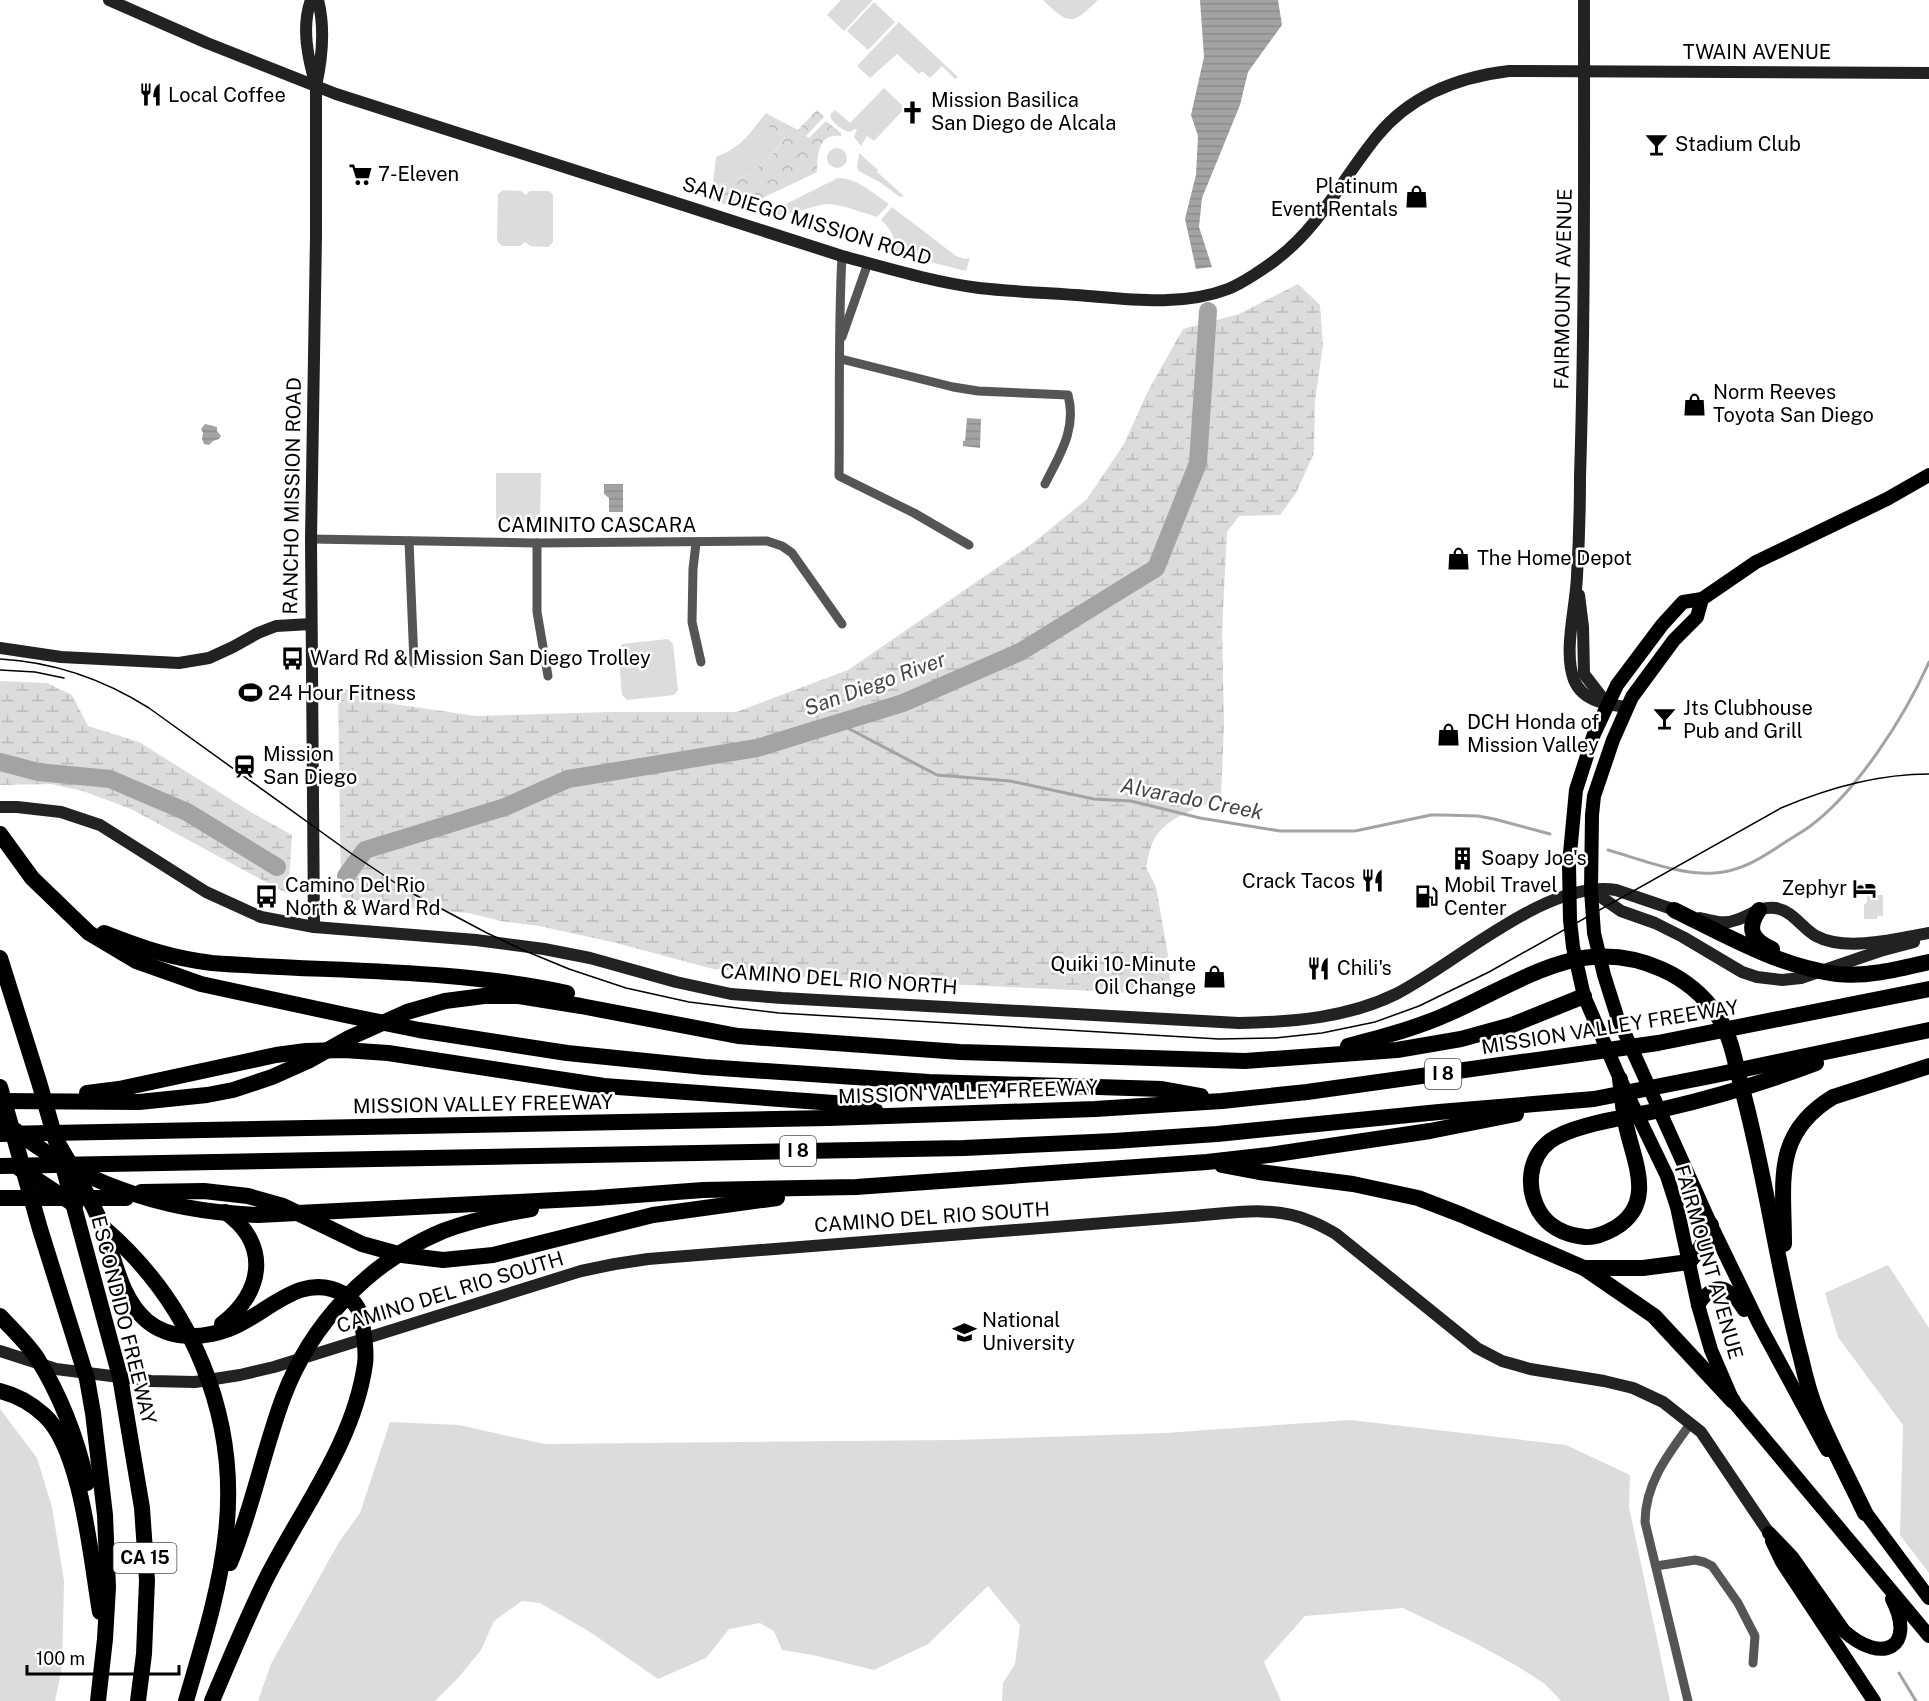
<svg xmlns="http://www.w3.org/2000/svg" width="1929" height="1701" font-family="'Public Sans',sans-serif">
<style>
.green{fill:#dcdcdc}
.forest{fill:url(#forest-crowns)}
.wetland{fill:url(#wetland-marsh)}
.water{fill:url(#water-rules)}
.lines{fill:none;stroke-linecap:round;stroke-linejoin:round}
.stream{stroke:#a3a3a3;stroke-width:3}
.river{stroke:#a3a3a3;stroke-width:18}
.street{stroke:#555;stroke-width:9}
.secondary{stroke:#222;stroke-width:12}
.primary{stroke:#000;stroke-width:14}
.highway{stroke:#000;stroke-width:16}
.tram{stroke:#000;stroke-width:1.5}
.labels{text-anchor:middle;stroke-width:5;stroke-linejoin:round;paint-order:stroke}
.shield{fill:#fff;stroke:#4c4c4c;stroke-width:1.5}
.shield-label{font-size:18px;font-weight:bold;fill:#000}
.street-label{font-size:20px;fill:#000;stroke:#fff}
.poi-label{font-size:20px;fill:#000;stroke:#fff;text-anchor:start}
.water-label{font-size:21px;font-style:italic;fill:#444;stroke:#fff}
</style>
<defs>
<pattern id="forest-crowns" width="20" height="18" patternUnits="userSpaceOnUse" patternTransform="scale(1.5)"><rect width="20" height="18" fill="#dcdcdc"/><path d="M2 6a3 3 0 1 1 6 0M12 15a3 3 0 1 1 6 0" fill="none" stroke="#bbb"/></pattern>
<pattern id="wetland-marsh" width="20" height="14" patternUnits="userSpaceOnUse" patternTransform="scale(1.5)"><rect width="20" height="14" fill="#dcdcdc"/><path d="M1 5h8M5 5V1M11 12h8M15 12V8" fill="none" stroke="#bbb"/></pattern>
<pattern id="water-rules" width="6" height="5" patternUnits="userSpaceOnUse" patternTransform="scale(1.5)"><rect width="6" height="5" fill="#a3a3a3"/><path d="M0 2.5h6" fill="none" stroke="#8b8b8b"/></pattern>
</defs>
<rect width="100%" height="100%" fill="#fff"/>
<g class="green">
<polygon points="841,0 873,0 844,31 827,15"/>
<path d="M 1043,0 L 1098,0 C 1072,25 1070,26 1043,0 Z"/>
<polygon points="874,2 895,22 868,50 847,31"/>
<polygon points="899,22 958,77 955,79 942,66 930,78 922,71 919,74 897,54 870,78 857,66"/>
<path d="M 884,88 L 905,108 L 874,141 L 867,136 L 861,146 L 854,137 L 857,130 L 855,129 L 850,132 C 842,130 831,123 830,115 L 835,110 L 850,123 Z"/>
<path d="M 766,113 L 769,115 L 764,124 L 785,137 C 774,156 750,178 728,183 C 723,184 717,183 713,183 L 716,157 C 742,147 749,134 766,113 Z"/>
<circle cx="837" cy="158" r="10"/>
<polygon points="859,153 878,170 877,172 904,196 900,197 881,183 859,171 857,168"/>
<path d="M 838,178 C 857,178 874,194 889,204 L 877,217 C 863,213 841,204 827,204 C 812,205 790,216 777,215 L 777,210 L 782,206 Z"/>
<polygon points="503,190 521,191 526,195 530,191 549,191 553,195 553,242 548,247 530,246 525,242 520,246 502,246 497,241 498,194"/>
<path d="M 892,207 L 956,256 L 965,259 L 970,258 L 966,271 L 895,253 C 896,238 892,230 881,220 Z"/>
<polygon points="496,473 541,473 540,524 496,523"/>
<polygon points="668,639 673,644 678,690 674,695 627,700 622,695 618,649 622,644"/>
<polygon points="1867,895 1883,895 1883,916 1877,916 1877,919 1864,919 1864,905 1867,902"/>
<polygon points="1888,1265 1929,1328 1929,1573 1900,1535 1903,1425 1838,1337 1825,1293"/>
<polygon points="0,1409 37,1458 52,1507 64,1581 62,1667 55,1701 0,1701"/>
<polygon points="1350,1420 1566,1445 1630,1475 1629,1507 1670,1701 1561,1701 1545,1684 1517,1666 1473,1642 1403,1608 1305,1616 1264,1662 1281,1701 1002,1701 1003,1683 1015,1664 1020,1625 988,1586 928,1644 874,1670 813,1655 782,1650 774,1631 760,1623 729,1629 706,1658 658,1679 590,1632 540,1603 522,1601 494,1621 481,1650 458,1678 435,1701 258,1701 271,1664 339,1542 360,1513 390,1422 459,1425 544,1444 954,1440 1165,1433"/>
</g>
<path class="forest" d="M 817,110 L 824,117 L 806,136 L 809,138 L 826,121 L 841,133 L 841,136 C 817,133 818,155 817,172 L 744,207 L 736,207 L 710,200 L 713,183 C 717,183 723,184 728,183 C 749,178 775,156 785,137 L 764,124 L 769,115 L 798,130 Z"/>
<g class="wetland">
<path d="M 1298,284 L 1320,305 L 1323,345 L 1315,401 L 1314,453 L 1296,493 L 1280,515 L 1239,516 L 1227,532 L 1222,630 L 1224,724 L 1221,798 C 1197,809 1162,818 1152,844 C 1149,851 1148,859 1146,867 L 1156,887 L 1170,966 L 1170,990 L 1134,993 L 926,983 L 851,981 L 713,969 L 616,943 L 539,926 L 501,921 L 468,913 L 396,907 L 341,897 L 338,686 L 380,702 L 476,716 L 611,712 L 736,712 L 848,670 L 1033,543 L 1087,499 L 1124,444 L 1148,391 L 1183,329 L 1239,314 Z"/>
<polygon points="0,681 47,683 72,695 88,726 139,742 254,814 292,835 288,894 131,809 83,791 51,784 0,785"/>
</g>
<g class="water">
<polygon points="1200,0 1278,0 1282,25 1248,72 1240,105 1202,198 1199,227 1212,267 1196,269 1185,219 1196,175 1198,136 1191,115 1204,57"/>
<polygon points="967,418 981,419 980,448 963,446 963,441 965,441"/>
<polygon points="205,424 217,427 217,431 221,436 219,439 213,441 209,445 204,444 202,439 203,433 201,429"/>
<polygon points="604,484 623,484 623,512 609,512 609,498 604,494"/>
</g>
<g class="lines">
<g class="stream">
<polyline points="838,723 937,775 1010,781 1094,799 1131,801 1200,818 1280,831 1355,831 1431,815 1444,815 1478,816 1494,819 1550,834"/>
<path d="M 1608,850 C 1640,859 1682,876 1715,873 C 1740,871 1758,860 1778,847 C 1788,840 1799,834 1809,827 C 1857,792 1905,716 1929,662"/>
<polyline points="1899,1673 1916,1701"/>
</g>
<g class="river">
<polyline points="0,762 38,772 110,779 187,812 277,867"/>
<polyline points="346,876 365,850 505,807 568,779 757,748 903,703 1020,652 1156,568 1198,463 1208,311"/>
</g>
<g class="street">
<path d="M 842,256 C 838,329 840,402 839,476 L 914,513 L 969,545"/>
<polyline points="842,337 868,263"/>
<path d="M 841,359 L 953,387 L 978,391 L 1068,395 C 1077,429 1060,454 1045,484"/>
<polyline points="311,539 537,543 767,541 782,546 792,553 842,624"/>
<polyline points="409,541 414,663"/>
<polyline points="537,543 537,612 548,676"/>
<polyline points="696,543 693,569 692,622 701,662"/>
<polyline points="1656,1566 1695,1560 1704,1562 1712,1566 1738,1603 1755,1636 1753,1663"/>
<path d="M 1688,1701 L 1645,1522 C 1645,1483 1669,1453 1691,1423"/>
</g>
<g class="secondary">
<path d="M 109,0 L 207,43 L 336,94 L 842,256 C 887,268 933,282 979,288 C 1015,292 1052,293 1088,296 C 1134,300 1184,306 1228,289 C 1241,284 1267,267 1278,258 C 1321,225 1344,176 1378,135 C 1411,95 1459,77 1509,71 L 1929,73"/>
<path d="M 311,0 C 301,27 308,59 316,86 C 322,59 325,27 318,0"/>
<path d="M 1584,0 C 1584,159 1585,318 1580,477 C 1580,510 1579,543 1577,576 C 1576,607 1563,651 1574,680 C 1583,702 1608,705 1628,707"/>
<polyline points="1579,595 1583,627 1584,674 1608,705"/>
<polyline points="0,648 61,657 179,663 209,658 233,647 258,633 276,626 311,624"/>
<path d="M 0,807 L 17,807 L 61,812 L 100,825 L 206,892 L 261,917 L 314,927 L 476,940 L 544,949 L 590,958 L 676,982 L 731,994 L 782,998 L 1239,1023 C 1293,1022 1347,1018 1396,994 C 1457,963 1547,879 1616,890 L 1681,912"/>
<polyline points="1591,890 1621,911 1655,923 1683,937 1742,972 1757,977 1782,980 1801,978 1880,951 1914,942"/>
<path d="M 1700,918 C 1712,921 1724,925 1736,920 C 1750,916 1759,906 1775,908 C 1792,910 1802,928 1816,936 C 1845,952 1897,939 1929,933"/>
<polyline points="314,927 311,539 316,236 316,86"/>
<path d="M 0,1351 L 56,1369 L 151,1381 L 195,1382 L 240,1375 L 274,1367 L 581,1271 L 615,1264 L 648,1259 L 1193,1216 C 1231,1213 1274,1205 1310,1221 C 1319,1224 1327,1229 1336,1234 L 1477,1348 L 1502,1361 L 1530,1369 L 1604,1381 L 1633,1388 L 1663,1402 L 1701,1432 L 1769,1533"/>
</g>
<g class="primary">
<polyline points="1929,475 1887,499 1756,562 1702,599 1683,602 1662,625 1617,685 1594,734 1576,790 1569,864 1570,920 1573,947 1584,996 1620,1079 1667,1176 1677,1207 1698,1305 1711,1350 1733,1401 1929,1636"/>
<polyline points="1702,599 1697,617 1674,640 1632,697 1613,740 1594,796 1592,815 1591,890 1594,933 1604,975 1617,1016 1711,1225 1759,1324 1827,1450"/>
<path d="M 1698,1305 C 1717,1277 1730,1288 1744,1310"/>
<polyline points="1860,1505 1929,1598"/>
<path d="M 1769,1533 L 1792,1557 L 1844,1631 C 1882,1665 1917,1648 1892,1599"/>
<polyline points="1772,1541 1782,1562 1874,1701"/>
</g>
<g class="highway">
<polyline points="0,834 32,878 89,933 136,961 201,984 350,1016 419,1030 567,1053 705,1067 929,1082 1162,1089 1201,1096"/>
<path d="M 1674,910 C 1725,935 1780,967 1837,974 C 1868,977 1899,969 1929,962"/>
<path d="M 1759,910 C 1746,929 1752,940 1772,949"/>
<path d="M 104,933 C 142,948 171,958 212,963 C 330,972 451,968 567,993"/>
<polyline points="0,958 39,1082 56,1141"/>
<path d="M 1348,1046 C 1382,1037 1417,1028 1450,1013 C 1491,995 1548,960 1592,957 C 1640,953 1690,975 1717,1015 C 1731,1035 1735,1062 1741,1085 C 1766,1175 1777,1268 1801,1358 C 1805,1376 1810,1395 1817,1412 C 1831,1446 1849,1479 1865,1513"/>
<path d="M 1620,1079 C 1622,1094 1623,1110 1626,1125 C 1633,1160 1657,1203 1615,1228 C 1606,1233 1595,1238 1585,1237 C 1566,1235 1549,1228 1539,1211 C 1526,1188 1528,1158 1550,1141 C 1575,1123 1632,1117 1664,1109 C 1715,1097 1766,1082 1816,1063"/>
<polyline points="0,1087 40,1229 87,1379 93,1413 105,1515 108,1587 105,1639 98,1701"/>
<polyline points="87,1093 119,1089 276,1055 306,1051 344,1050 388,1053 604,1086 848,1104 875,1110"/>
<polyline points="0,1101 139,1102 207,1095 233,1090 272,1077 308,1061 349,1038 407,1012 445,1001 484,996 519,996 581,1006 738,1036 960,1052 1245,1061 1397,1050 1461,1039 1512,1025 1584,996"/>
<path d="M 0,1118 C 75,1182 160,1212 258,1215 L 596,1198 L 703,1190 L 856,1187 L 1207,1162 L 1269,1155 L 1430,1131 L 1516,1114"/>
<polyline points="0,1134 829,1118 1095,1109 1222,1101 1307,1092 1658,1043 1929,989"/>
<path d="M 54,1136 C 70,1165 91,1197 103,1228 C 115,1259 120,1298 147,1321 C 170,1340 202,1339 229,1329 C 267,1315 300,1270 344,1294 C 355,1301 361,1311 362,1323 C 364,1336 367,1351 365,1364 C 354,1443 300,1511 265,1581 C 246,1620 229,1661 212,1701"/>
<polyline points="1222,1165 1259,1172 1353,1184 1418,1198 1462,1215 1584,1268 1654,1316 1733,1401"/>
<polyline points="0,1166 964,1148 1114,1141 1217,1134 1439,1112 1594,1099 1716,1075 1929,1030"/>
<polyline points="16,1166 75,1205"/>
<polyline points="63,1166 120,1377 142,1508 147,1580 144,1654 138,1701"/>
<polyline points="141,1192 204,1191 248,1196 283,1206 362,1244 402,1255 443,1260 493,1255 653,1215 777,1198"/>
<polyline points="0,1198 126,1198"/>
<path d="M 104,1228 C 192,1304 239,1416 226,1533 C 220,1590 202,1646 186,1701"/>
<path d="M 1784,1244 C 1784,1182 1772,1134 1833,1097 L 1929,1066"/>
<polyline points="1584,1268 1643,1268 1689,1262 1701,1247 1711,1225"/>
<path d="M 0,1316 C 12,1329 27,1343 37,1358 C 61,1396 77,1439 87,1483"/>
<path d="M 222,1324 C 263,1293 271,1244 225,1212"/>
<path d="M 0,1391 C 16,1395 32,1404 44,1415 C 82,1449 91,1561 100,1612"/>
<path d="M 230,1563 C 252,1510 263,1452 283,1398 C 311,1323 369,1262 443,1231 C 471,1220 501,1214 531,1209"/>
</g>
<g class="tram">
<path d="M 0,659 C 54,662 103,679 149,708 L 352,854 L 406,890 L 487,933 L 523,950 L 569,969 L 626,988 L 689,1002 L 779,1013 L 1219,1039 L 1275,1038 L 1322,1033 L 1375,1022 L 1419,1006 L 1489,972 L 1781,808 C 1828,788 1877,774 1929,774"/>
<polyline points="0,670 35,672 64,678"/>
</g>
</g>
<defs>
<symbol id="restaurant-bare" viewBox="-9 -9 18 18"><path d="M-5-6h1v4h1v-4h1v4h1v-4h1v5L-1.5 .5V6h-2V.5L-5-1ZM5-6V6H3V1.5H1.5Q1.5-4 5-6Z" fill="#000" stroke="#fff" stroke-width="2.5" paint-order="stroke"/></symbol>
<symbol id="church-bare" viewBox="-9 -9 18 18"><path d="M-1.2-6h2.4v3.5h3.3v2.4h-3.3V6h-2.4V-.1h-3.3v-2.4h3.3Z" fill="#000" stroke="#fff" stroke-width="2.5" paint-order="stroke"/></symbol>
<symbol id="bar-bare" viewBox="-9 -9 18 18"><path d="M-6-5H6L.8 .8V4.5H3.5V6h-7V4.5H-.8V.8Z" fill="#000" stroke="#fff" stroke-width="2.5" paint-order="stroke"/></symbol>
<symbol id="supermarket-bare" viewBox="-9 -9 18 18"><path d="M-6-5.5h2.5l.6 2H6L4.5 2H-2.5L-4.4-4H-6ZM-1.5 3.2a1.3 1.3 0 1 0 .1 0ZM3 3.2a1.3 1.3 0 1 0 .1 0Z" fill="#000" stroke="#fff" stroke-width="2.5" paint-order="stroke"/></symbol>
<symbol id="shop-bare" viewBox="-9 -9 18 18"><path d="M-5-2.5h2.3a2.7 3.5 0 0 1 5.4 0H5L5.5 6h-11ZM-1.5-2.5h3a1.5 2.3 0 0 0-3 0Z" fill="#000" stroke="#fff" stroke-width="2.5" paint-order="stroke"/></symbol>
<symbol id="bus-bare" viewBox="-9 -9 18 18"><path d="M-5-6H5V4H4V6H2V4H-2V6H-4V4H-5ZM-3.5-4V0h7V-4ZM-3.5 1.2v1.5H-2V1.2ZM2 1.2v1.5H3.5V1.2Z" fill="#000" stroke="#fff" stroke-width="2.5" paint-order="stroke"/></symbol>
<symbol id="stadium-bare" viewBox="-9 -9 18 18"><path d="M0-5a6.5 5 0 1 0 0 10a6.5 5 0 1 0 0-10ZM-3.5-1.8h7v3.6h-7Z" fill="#000" stroke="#fff" stroke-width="2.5" paint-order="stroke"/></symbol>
<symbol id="station-bare" viewBox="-9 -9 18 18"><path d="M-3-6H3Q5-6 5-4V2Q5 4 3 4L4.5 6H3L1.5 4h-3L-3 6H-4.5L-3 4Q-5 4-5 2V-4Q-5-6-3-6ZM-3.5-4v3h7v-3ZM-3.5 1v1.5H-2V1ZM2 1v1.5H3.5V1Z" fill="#000" stroke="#fff" stroke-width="2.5" paint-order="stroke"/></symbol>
<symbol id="building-bare" viewBox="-9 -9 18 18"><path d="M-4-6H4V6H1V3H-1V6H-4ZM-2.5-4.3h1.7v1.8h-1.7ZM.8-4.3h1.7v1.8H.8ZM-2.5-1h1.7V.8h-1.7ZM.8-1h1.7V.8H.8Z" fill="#000" stroke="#fff" stroke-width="2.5" paint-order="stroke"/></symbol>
<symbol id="hotel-bare" viewBox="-9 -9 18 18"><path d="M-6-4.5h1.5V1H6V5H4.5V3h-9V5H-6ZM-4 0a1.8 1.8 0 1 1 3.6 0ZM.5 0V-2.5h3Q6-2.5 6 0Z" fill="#000" stroke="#fff" stroke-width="2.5" paint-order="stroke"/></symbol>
<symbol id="fuel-bare" viewBox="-9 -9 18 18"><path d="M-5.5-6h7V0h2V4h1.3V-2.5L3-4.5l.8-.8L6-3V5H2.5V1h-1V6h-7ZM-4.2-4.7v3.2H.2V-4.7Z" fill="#000" stroke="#fff" stroke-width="2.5" paint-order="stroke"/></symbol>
<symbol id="school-bare" viewBox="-9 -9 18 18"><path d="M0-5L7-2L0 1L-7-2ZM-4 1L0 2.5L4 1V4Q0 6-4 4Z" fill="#000" stroke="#fff" stroke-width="2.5" paint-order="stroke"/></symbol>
</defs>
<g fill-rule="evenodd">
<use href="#restaurant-bare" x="134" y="78" width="33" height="33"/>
<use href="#church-bare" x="896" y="96" width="33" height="33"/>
<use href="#bar-bare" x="1640" y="128" width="33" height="33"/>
<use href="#supermarket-bare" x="344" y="158" width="33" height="33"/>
<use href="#shop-bare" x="1400" y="180" width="33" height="33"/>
<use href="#shop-bare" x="1678" y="388" width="33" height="33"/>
<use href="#shop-bare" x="1442" y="542" width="33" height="33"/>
<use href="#bus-bare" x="276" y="642" width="33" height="33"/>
<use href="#stadium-bare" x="234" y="676" width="33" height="33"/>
<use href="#bar-bare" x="1648" y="702" width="33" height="33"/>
<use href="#shop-bare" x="1432" y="718" width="33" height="33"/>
<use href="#station-bare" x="228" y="750" width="33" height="33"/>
<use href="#building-bare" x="1446" y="842" width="33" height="33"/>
<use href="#restaurant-bare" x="1356" y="864" width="33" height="33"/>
<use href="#hotel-bare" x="1848" y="872" width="33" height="33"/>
<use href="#bus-bare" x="250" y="880" width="33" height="33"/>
<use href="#fuel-bare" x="1410" y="880" width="33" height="33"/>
<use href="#restaurant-bare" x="1302" y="952" width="33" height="33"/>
<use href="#shop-bare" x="1198" y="960" width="33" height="33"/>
<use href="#school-bare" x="948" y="1316" width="33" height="33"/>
</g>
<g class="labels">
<g class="shield">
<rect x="1425" y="1059" width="36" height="30" rx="4.5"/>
<rect x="780" y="1136" width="36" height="30" rx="4.5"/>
<rect x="113.5" y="1543" width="63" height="30" rx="4.5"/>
</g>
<g class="shield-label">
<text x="1443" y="1080">I 8</text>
<text x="798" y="1157">I 8</text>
<text x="145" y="1564">CA 15</text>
</g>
<g class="street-label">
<text x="1757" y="59">TWAIN AVENUE</text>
<text transform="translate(807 221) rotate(17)" y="7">SAN DIEGO MISSION ROAD</text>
<text transform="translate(1563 289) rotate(-89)" y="7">FAIRMOUNT AVENUE</text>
<text transform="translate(292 496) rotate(-89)" y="7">RANCHO MISSION ROAD</text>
<text x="597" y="532">CAMINITO CASCARA</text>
<text transform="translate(839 979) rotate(4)" y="7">CAMINO DEL RIO NORTH</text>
<text transform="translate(1610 1027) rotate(-9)" y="7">MISSION VALLEY FREEWAY</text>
<text transform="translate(968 1092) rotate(-2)" y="7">MISSION VALLEY FREEWAY</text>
<text transform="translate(483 1104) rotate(-1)" y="7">MISSION VALLEY FREEWAY</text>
<text transform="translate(932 1217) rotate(-4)" y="7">CAMINO DEL RIO SOUTH</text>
<text transform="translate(1709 1262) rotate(74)" y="7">FAIRMOUNT AVENUE</text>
<text transform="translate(450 1292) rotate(-17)" y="7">CAMINO DEL RIO SOUTH</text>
<text transform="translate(124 1320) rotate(76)" y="7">ESCONDIDO FREEWAY</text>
</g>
<g class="poi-label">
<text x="168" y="102">Local Coffee</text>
<text x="931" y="107">Mission Basilica<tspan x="931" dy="23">San Diego de Alcala</tspan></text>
<text x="1675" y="151">Stadium Club</text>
<text x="378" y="181">7-Eleven</text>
<text x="1398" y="193" text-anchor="end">Platinum<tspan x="1398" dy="23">Event Rentals</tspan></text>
<text x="1713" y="399">Norm Reeves<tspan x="1713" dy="23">Toyota San Diego</tspan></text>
<text x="1477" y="565">The Home Depot</text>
<text x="310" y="665">Ward Rd &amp; Mission San Diego Trolley</text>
<text x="268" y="700">24 Hour Fitness</text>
<text x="1683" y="715">Jts Clubhouse<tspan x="1683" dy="23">Pub and Grill</tspan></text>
<text x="1467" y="729">DCH Honda of<tspan x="1467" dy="23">Mission Valley</tspan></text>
<text x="263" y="761">Mission<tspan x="263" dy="23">San Diego</tspan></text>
<text x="1481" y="865">Soapy Joe's</text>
<text x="1355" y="888" text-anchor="end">Crack Tacos</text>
<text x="285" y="892">Camino Del Rio<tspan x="285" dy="23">North &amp; Ward Rd</tspan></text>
<text x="1444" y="892">Mobil Travel<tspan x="1444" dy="23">Center</tspan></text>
<text x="1847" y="895" text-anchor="end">Zephyr</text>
<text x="1196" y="971" text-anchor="end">Quiki 10-Minute<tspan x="1196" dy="23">Oil Change</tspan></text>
<text x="1337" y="975">Chili's</text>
<text x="982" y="1327">National<tspan x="982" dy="23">University</tspan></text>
</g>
<g class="water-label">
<text transform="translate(875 684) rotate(-20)" y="7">San Diego River</text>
<text transform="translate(1192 799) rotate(11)" y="7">Alvarado Creek</text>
</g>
</g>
<path d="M27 1665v9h152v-9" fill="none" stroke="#000000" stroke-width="3"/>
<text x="36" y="1665" font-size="18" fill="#000000" stroke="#ffffff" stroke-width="4.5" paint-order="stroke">100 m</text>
</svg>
